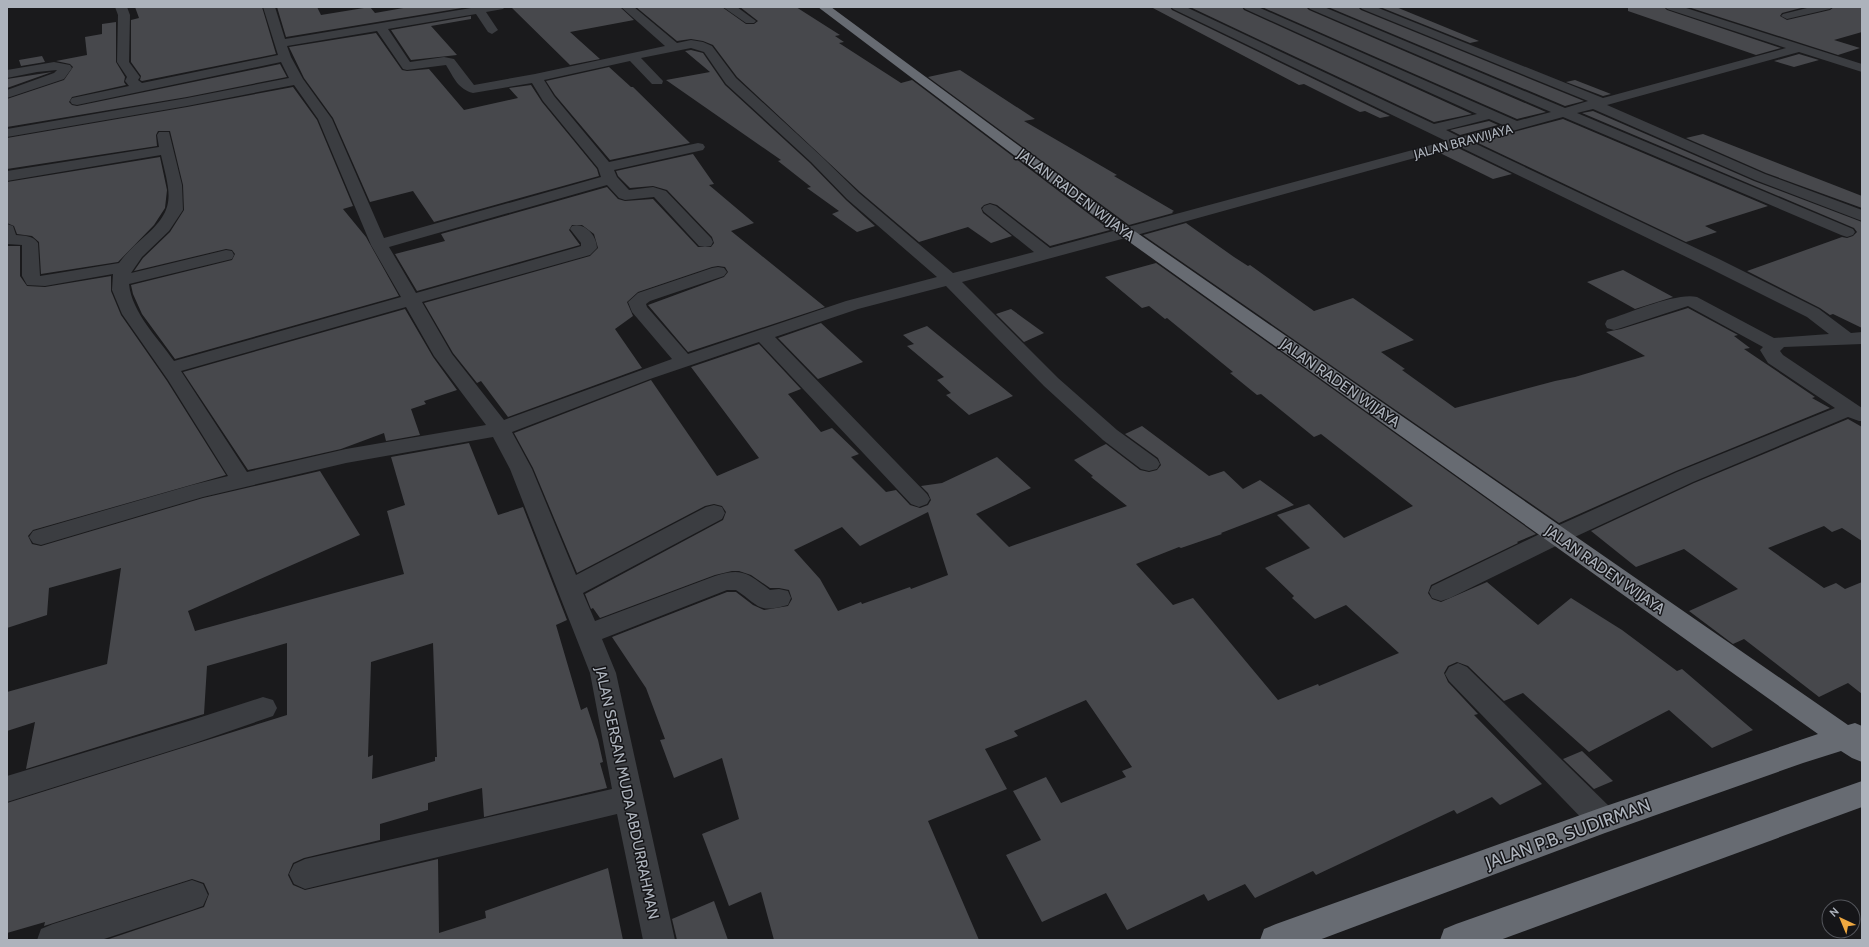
<svg xmlns="http://www.w3.org/2000/svg" width="1869" height="947" font-family="Cabin,sans-serif">
<style>
.building{fill:#47484c;fill-rule:evenodd}
.lines{fill:none;stroke-linecap:round;stroke-linejoin:round}
.street{fill:#3b3d41;fill-rule:evenodd}
.highway{fill:#676b72;fill-rule:evenodd}
.labels{text-anchor:middle;stroke-width:3;stroke-linejoin:round;paint-order:stroke}
.far-street-label{font-size:13px;fill:#adb3bc;stroke:#151518}
.street-label{font-size:15px;fill:#adb3bc;stroke:#151518}
.near-street-label{font-size:18px;fill:#adb3bc;stroke:#151518}
</style>
<rect width="100%" height="100%" fill="#1a1a1c"/>
<g class="building">
<polygon points="135,7 262,7 276,54 142,81 140,80 141,76 131,62 131,20 139,18"/>
<polygon points="277,7 317,7 321,15 370,7 375,13 409,7 468,7 286,37"/>
<polygon points="511,7 620,7 634,20 570,32 600,59 570,65"/>
<polygon points="636,7 722,7 746,24 754,24 758,21 740,7 796,7 840,35 835,36 844,42 839,43 901,83 912,80 1110,230 1050,246 997,205 990,203 984,205 981,208 983,213 1012,236 991,243 968,227 919,242 860,192 737,77 713,45 703,41 691,39 677,41"/>
<polygon points="1151,7 1170,7 1172,10 1390,116 1380,118 1365,111 1360,112 1304,84 1299,85"/>
<polygon points="1190,7 1242,7 1244,10 1472,114 1434,122"/>
<polygon points="1262,7 1306,7 1309,10 1546,112 1517,119"/>
<polygon points="1328,7 1358,7 1361,10 1584,101 1565,106"/>
<polygon points="1380,7 1396,7 1479,41 1470,43"/>
<polygon points="1628,7 1664,7 1667,10 1781,48 1756,55 1628,11"/>
<polygon points="1688,7 1805,7 1782,13 1780,16 1787,20 1830,10 1834,7 1862,7 1862,32 1834,40 1860,48 1838,55"/>
<polygon points="471,16 471,19 431,26 457,55 448,56 411,60 391,30"/>
<polygon points="116,22 116,62 125,77 124,82 126,85 72,97 69,102 72,105 77,106 280,64 287,77 187,97 7,127 7,99 64,80 73,67 70,64 56,61 87,55 85,37 102,34 102,24"/>
<polygon points="376,33 402,70 407,71 429,69 464,110 518,98 509,88 531,85 542,102 597,169 599,176 434,222 413,191 370,202 333,118 304,78 289,47"/>
<polygon points="691,50 703,53 725,85 810,163 846,200 875,226 857,232 832,214 839,211 807,188 811,187 778,161 781,160 666,80 710,72 685,51"/>
<polygon points="1799,54 1819,60 1794,67 1774,61"/>
<polygon points="42,56 45,62 21,66 19,60"/>
<polygon points="609,67 631,87 633,87 690,143 610,160 555,95 546,81"/>
<polygon points="960,70 1035,119 1024,121 1117,175 1114,176 1174,211 1172,212 1173,213 1129,225 928,77"/>
<polygon points="52,72 7,88 7,79"/>
<polygon points="1575,80 1611,94 1603,96 1566,82"/>
<polygon points="293,87 317,120 353,206 343,209 366,237 399,296 175,359 142,314 133,294 131,285 232,260 235,254 232,250 226,249 134,271 143,258 170,232 184,210 183,185 170,131 158,131 156,135 157,146 7,169 7,138 187,107"/>
<polygon points="1593,111 1754,181 1862,222 1862,328 1833,314 1830,315 1820,308 1747,271 1842,237 1847,238 1853,236 1857,232 1854,228 1582,113"/>
<polygon points="1563,119 1768,206 1705,226 1717,232 1686,242 1476,142"/>
<polygon points="1489,121 1498,125 1460,135 1450,130"/>
<polygon points="1703,134 1862,196 1862,208 1766,173 1686,138"/>
<polygon points="1458,148 1512,174 1493,179 1440,153"/>
<polygon points="693,154 714,184 709,185 754,223 731,231 825,307 688,352 648,305 724,277 728,272 725,267 718,266 712,267 638,292 627,302 633,316 615,329 642,368 508,417 481,381 477,383 453,353 424,303 590,256 598,248 594,234 582,225 572,225 569,230 580,245 417,291 395,254 445,241 441,234 607,187 618,199 625,201 653,199 698,247 711,247 714,243 712,237 667,190 653,186 630,188 618,176 616,171"/>
<polygon points="160,157 167,190 165,208 154,225 118,262 41,274 39,242 32,236 17,234 14,226 7,223 7,182"/>
<polygon points="1186,223 1234,257 1248,266 1250,265 1314,311 1353,298 1414,340 1381,352 1405,369 1402,370 1455,408 1555,381 1575,377 1645,356 1606,332 1621,329 1688,308 1738,335 1734,336 1750,348 1744,349 1815,397 1812,398 1830,408 1676,471 1559,523 1143,235"/>
<path d="M 7,246 L 20,246 L 20,276 L 27,286 L 45,287 L 111,276 L 111,291 L 121,315 L 167,381 L 226,475 L 33,530 L 28,536 L 32,544 L 41,546 L 203,498 L 320,471 L 360,535 L 188,611 L 195,631 L 404,574 L 387,511 L 405,505 L 391,457 L 469,443 L 498,515 L 523,507 L 567,620 L 556,625 L 581,710 L 587,707 L 598,740 L 603,762 L 600,763 L 607,788 L 484,817 L 482,788 L 428,803 L 428,810 L 380,824 L 380,840 L 304,858 L 293,863 L 288,875 L 293,885 L 305,890 L 438,859 L 439,933 L 486,918 L 485,911 L 608,868 L 623,940 L 106,940 L 204,907 L 209,894 L 204,883 L 192,879 L 44,926 L 45,922 L 7,933 L 7,803 L 287,715 L 287,643 L 207,666 L 204,714 L 26,769 L 35,722 L 7,731 L 7,692 L 107,664 L 121,568 L 49,588 L 47,615 L 7,628 L 7,471 L 8,471 ZM 433,643 L 437,757 L 435,757 L 435,761 L 372,779 L 373,755 L 368,757 L 371,662 Z"/>
<path d="M 1156,263 L 1536,534 L 1517,542 L 1518,543 L 1431,585 L 1428,593 L 1432,599 L 1441,602 L 1487,582 L 1538,625 L 1571,598 L 1622,630 L 1677,671 L 1682,669 L 1753,730 L 1712,748 L 1669,710 L 1589,752 L 1523,693 L 1504,701 L 1468,666 L 1457,662 L 1448,666 L 1444,673 L 1448,682 L 1478,714 L 1474,715 L 1542,784 L 1500,805 L 1492,797 L 1457,814 L 1454,810 L 1316,875 L 1313,871 L 1255,898 L 1245,884 L 1208,901 L 1204,894 L 1127,930 L 1106,893 L 1042,922 L 1006,855 L 1041,840 L 1013,791 L 1046,777 L 1061,803 L 1126,777 L 1122,771 L 1132,767 L 1086,700 L 1014,731 L 1018,736 L 985,749 L 1007,789 L 928,821 L 979,940 L 774,940 L 761,892 L 729,906 L 702,834 L 739,819 L 722,758 L 674,778 L 660,740 L 665,739 L 646,688 L 612,637 L 727,592 L 736,592 L 753,605 L 764,610 L 788,606 L 792,599 L 789,590 L 779,588 L 770,588 L 751,575 L 739,571 L 732,571 L 715,575 L 600,618 L 593,608 L 591,609 L 585,594 L 723,520 L 726,512 L 722,506 L 714,504 L 705,506 L 577,573 L 533,468 L 514,433 L 651,380 L 717,476 L 759,458 L 691,367 L 759,344 L 801,389 L 788,394 L 821,432 L 832,428 L 859,454 L 851,457 L 886,492 L 896,490 L 910,505 L 920,508 L 928,505 L 931,500 L 928,493 L 921,486 L 942,483 L 997,457 L 1031,488 L 976,514 L 1009,547 L 1127,506 L 1091,477 L 1093,476 L 1074,460 L 1106,444 L 1140,470 L 1149,472 L 1157,470 L 1161,465 L 1158,458 L 1125,434 L 1142,426 L 1209,476 L 1224,471 L 1243,489 L 1260,480 L 1294,505 L 1221,533 L 1222,534 L 1181,548 L 1179,547 L 1136,564 L 1173,605 L 1193,598 L 1278,700 L 1318,684 L 1319,686 L 1399,653 L 1346,605 L 1315,619 L 1292,598 L 1294,596 L 1265,568 L 1310,548 L 1277,515 L 1309,504 L 1344,538 L 1413,506 L 1321,434 L 1314,437 L 1261,394 L 1257,395 L 1230,373 L 1233,372 L 1167,318 L 1165,319 L 1149,306 L 1142,308 L 1105,277 ZM 928,512 L 948,575 L 911,589 L 910,587 L 862,604 L 861,602 L 838,611 L 820,579 L 794,550 L 842,527 L 860,546 Z"/>
<polygon points="1623,270 1673,297 1635,309 1587,282"/>
<polygon points="405,309 433,357 457,390 424,401 426,404 411,409 420,435 386,441 384,433 341,449 248,470 183,372"/>
<polygon points="1011,309 1044,333 1024,342 996,314"/>
<polygon points="821,323 863,362 818,379 778,338"/>
<polygon points="927,326 1013,396 969,415 946,395 951,393 937,380 944,377 907,346 914,344 903,335"/>
<polygon points="1848,419 1862,427 1862,541 1842,528 1832,532 1824,526 1768,548 1824,588 1836,583 1845,589 1862,582 1862,694 1848,683 1819,697 1744,639 1733,644 1689,611 1738,589 1684,549 1636,567 1591,531 1694,483"/>
<polygon points="1582,751 1613,781 1594,789 1563,759"/>
<polygon points="714,901 728,940 677,940 672,919"/>
</g>
<g class="lines">
<g class="street">
<path d="M 115,7 L 127,7 L 130,15 L 129,62 L 140,77 L 138,80 L 142,83 L 278,55 L 263,7 L 275,7 L 285,39 L 477,7 L 505,7 L 503,9 L 486,12 L 498,30 L 492,34 L 488,32 L 476,14 L 388,29 L 410,62 L 444,57 L 454,59 L 474,85 L 535,74 L 665,46 L 621,7 L 634,7 L 677,43 L 691,40 L 703,42 L 712,46 L 736,78 L 821,156 L 859,193 L 953,273 L 1034,252 L 984,212 L 982,209 L 984,206 L 990,204 L 996,206 L 1050,248 L 1446,141 L 1173,9 L 1171,7 L 1186,7 L 1434,124 L 1477,114 L 1245,9 L 1243,7 L 1258,7 L 1517,121 L 1551,112 L 1310,9 L 1308,7 L 1324,7 L 1565,108 L 1588,101 L 1362,9 L 1360,7 L 1376,7 L 1603,98 L 1786,48 L 1667,9 L 1665,7 L 1683,7 L 1862,64 L 1862,72 L 1799,52 L 1607,105 L 1765,174 L 1862,210 L 1862,221 L 1755,180 L 1593,109 L 1577,113 L 1853,229 L 1855,232 L 1853,235 L 1847,237 L 1841,235 L 1563,117 L 1472,142 L 1719,259 L 1819,309 L 1851,333 L 1862,332 L 1862,344 L 1784,347 L 1780,351 L 1783,355 L 1862,408 L 1862,421 L 1859,421 L 1848,417 L 1693,482 L 1564,542 L 1450,598 L 1441,601 L 1432,598 L 1429,592 L 1432,586 L 1548,530 L 1677,472 L 1835,408 L 1768,363 L 1760,350 L 1763,347 L 1688,306 L 1621,328 L 1614,330 L 1607,328 L 1605,324 L 1607,320 C 1629,313 1677,292 1697,297 L 1774,338 L 1829,334 L 1807,317 L 1707,267 L 1458,146 L 1133,236 L 962,282 L 1058,378 L 1117,430 L 1157,459 L 1160,464 L 1157,469 L 1149,471 L 1141,469 L 1103,440 L 1044,386 L 946,286 L 858,309 L 775,337 L 927,494 L 930,499 L 927,504 L 919,507 L 911,504 L 759,342 L 650,379 L 512,432 L 532,469 L 576,575 L 706,507 L 714,505 L 722,507 L 725,513 L 722,519 L 583,593 L 595,621 L 715,576 C 743,567 748,574 770,590 L 779,589 L 788,591 L 791,598 L 788,605 C 757,614 759,605 736,590 L 727,590 L 602,639 L 616,673 L 675,940 L 643,940 L 617,814 L 305,889 L 294,884 L 289,874 L 294,864 L 305,859 L 612,789 L 590,673 L 510,469 L 493,437 L 346,463 L 203,497 L 41,545 L 33,543 L 29,537 L 33,531 L 192,485 L 228,476 L 168,380 L 122,314 L 112,290 L 113,274 L 45,286 L 27,285 L 22,276 L 22,245 L 7,244 L 7,224 L 13,226 L 16,235 C 24,236 33,235 38,243 L 40,276 L 119,263 C 126,253 136,244 145,236 C 177,208 170,194 161,155 L 7,181 L 7,171 L 159,147 L 157,135 L 159,132 L 169,132 L 182,185 L 183,210 L 169,231 L 142,257 L 131,273 L 226,250 L 232,251 L 234,255 L 232,259 L 129,284 C 132,313 158,338 174,361 L 401,297 L 371,245 L 318,119 L 294,85 L 187,106 L 7,137 L 7,129 L 187,98 L 289,78 L 281,62 L 77,105 L 72,104 L 70,101 L 72,98 L 129,86 L 125,81 L 127,77 L 117,62 L 118,15 ZM 377,31 L 403,69 L 407,70 L 446,65 C 454,78 458,89 473,93 L 532,83 L 543,101 L 598,168 L 601,177 L 384,238 L 332,119 L 303,79 L 291,57 L 287,46 ZM 691,48 L 704,52 L 726,84 L 811,162 L 847,199 L 937,277 L 846,301 L 688,354 L 647,307 L 646,304 L 650,301 L 724,276 L 727,272 L 724,268 L 718,267 L 712,268 L 638,293 L 628,302 L 632,312 L 672,359 L 504,420 L 452,354 L 422,302 L 590,255 L 597,248 C 597,236 585,222 572,226 L 570,229 L 581,243 L 581,246 L 578,247 L 416,293 L 389,247 L 607,185 L 619,198 L 625,200 L 654,197 L 699,246 L 705,247 L 711,246 L 713,242 L 711,238 L 666,191 L 653,187 L 629,190 L 617,177 L 614,170 L 703,150 L 705,147 L 703,144 L 698,143 L 609,162 L 554,96 L 544,80 L 630,61 L 652,84 L 662,84 L 663,81 L 641,58 ZM 1489,119 L 1503,125 L 1460,137 L 1446,130 ZM 406,307 L 434,356 L 486,425 L 346,449 L 247,472 L 181,371 Z"/>
<polygon points="723,7 737,7 756,21 754,23 746,23"/>
<polygon points="1811,7 1832,7 1830,9 1787,19 1781,16 1783,14"/>
<polygon points="54,62 70,65 72,68 64,79 7,98 7,90 54,73 57,70 37,72 7,78 7,70"/>
<polygon points="1458,663 1467,667 1614,811 1618,820 1614,829 1603,833 1592,829 1449,681 1445,674 1449,667"/>
<polygon points="263,697 273,700 277,708 273,716 192,744 7,802 7,776 192,720"/>
<polygon points="192,880 203,884 208,895 203,906 192,910 101,940 37,940 41,929 53,924"/>
</g>
<g class="highway">
<polygon points="818,7 831,7 1133,230 1848,725 1855,723 1862,726 1862,762 1852,758 1841,751 1803,763 1605,833 1319,940 1260,940 1264,929 1276,924 1603,807 1818,734 1121,236"/>
<polygon points="1862,781 1862,807 1500,940 1440,940 1444,929 1456,924"/>
</g>
</g>
<g class="labels">
<g class="far-street-label">
<text transform="translate(1463 141) rotate(-15)" y="5">JALAN BRAWIJAYA</text>
</g>
<g class="street-label">
<text transform="translate(1076 195) rotate(37)" y="5">JALAN RADEN WIJAYA</text>
<text transform="translate(1340 383) rotate(35)" y="5">JALAN RADEN WIJAYA</text>
<text transform="translate(1605 570) rotate(35)" y="5">JALAN RADEN WIJAYA</text>
<text transform="translate(627 793) rotate(78)" y="5">JALAN SERSAN MUDA ABDURRAHMAN</text>
</g>
<g class="near-street-label">
<text transform="translate(1568 834) rotate(-20)" y="6">JALAN P.B. SUDIRMAN</text>
</g>
</g>
<rect width="1869" height="947" fill="none" stroke="#adb3bc" stroke-width="16"/>
<g transform="translate(1841 919) rotate(316)"><circle r="19" fill="#151518" stroke="#52545a"/>
<path d="M0-3L7 15L0 10L-7 15Z" fill="#efa840"/>
<text y="-6" font-size="11" font-weight="bold" text-anchor="middle" fill="#adb3bc">N</text>
</g>
</svg>
